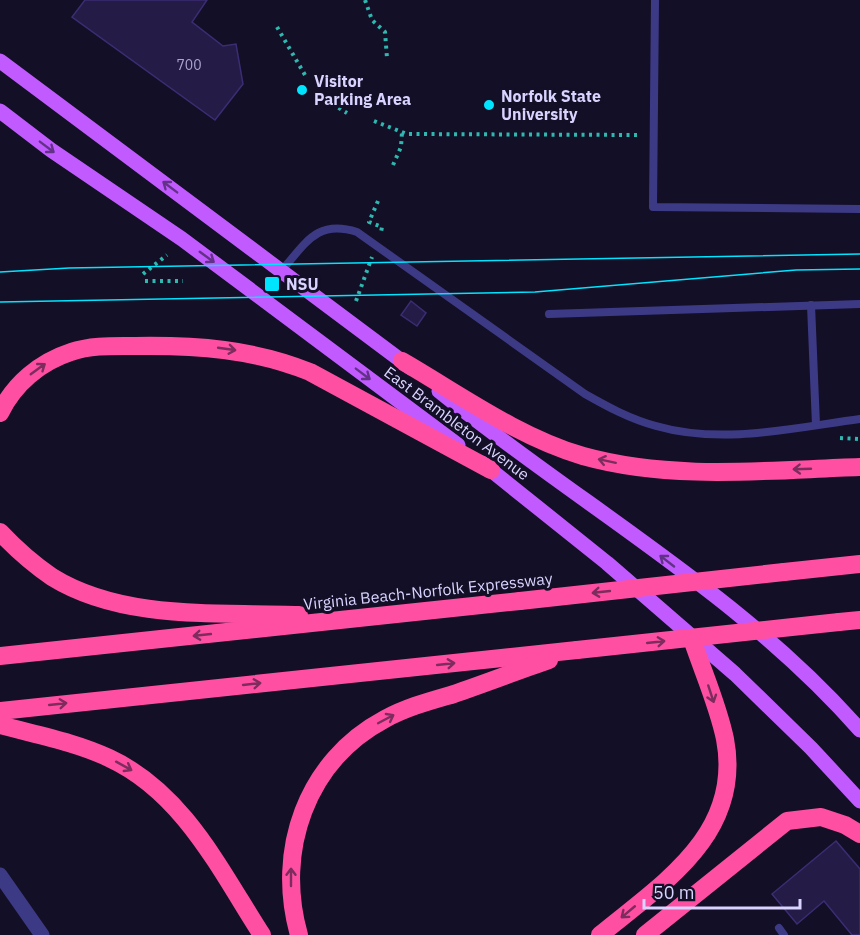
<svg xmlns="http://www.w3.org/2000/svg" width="860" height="935" font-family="'IBM Plex Sans',sans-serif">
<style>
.building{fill:#241b47;stroke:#3b2d73;stroke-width:1.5}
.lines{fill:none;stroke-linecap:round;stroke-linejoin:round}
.path{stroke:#2fb8b0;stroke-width:4;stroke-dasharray:3 4.5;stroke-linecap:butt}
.lane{stroke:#3d3a85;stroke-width:8}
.street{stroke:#3d3a85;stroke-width:15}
.primary{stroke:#c25bff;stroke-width:15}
.highway{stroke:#ff4fa3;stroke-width:18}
.tram{stroke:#00e5ff;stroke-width:1.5}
.highway-bridge{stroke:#ff4fa3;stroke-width:18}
.oneway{stroke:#623188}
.oneway2{stroke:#7d2c5e}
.poi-dot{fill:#00e5ff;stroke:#130f26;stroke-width:2}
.labels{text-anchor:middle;stroke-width:6;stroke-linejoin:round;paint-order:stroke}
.number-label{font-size:14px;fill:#aca6d1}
.poi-label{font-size:16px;font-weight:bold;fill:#d9d4ff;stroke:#130f26;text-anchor:start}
.street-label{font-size:16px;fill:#d9d4ff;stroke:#130f26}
</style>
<rect width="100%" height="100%" fill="#130f26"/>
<g class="building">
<polygon points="85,0 207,0 192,22 223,46 236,44 243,84 215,120 72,17"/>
<polygon points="411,301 426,313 417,326 401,315"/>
<polygon points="836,841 860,869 860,935 852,935 824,901 797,924 772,894"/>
</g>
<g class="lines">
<g class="path">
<polyline points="365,0 372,20 385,32 387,58"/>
<polyline points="277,27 305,75"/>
<polyline points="332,104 347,113"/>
<polyline points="374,121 407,134 637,135"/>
<polyline points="393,165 401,147 402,132"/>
<polyline points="378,201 369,222 382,227 381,232"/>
<polyline points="143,274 167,255"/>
<polyline points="145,281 183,281"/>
<polyline points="356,301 372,257"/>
<polyline points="840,438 860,439"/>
</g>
<g class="lane">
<polyline points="655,0 653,207 860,209"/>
<path d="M 282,270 C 306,243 317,219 357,232 L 585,394 C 608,407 630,419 656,426 C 722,445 793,428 860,419"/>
<polyline points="811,305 816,425"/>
<polyline points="549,314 860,304"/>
<polyline points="779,928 784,935"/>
</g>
<polyline class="street" points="0,875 42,935"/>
<g class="primary">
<polyline points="0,61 411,368"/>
<polyline points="0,111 51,150 182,239 458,445"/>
<path d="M 439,391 C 578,504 741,594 860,730"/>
<polyline points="482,463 607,563 735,674 811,748 860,801"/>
</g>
<g class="highway">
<path d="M 402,361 C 459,394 518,437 583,456 C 673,481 768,470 860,467"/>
<path d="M 0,413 C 14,384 40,362 71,352 C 91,345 114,346 135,346 C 196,345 253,349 310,372 L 491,470"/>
<path d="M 0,532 C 16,549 33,564 52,577 C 123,621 219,612 299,615"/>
<polyline points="784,572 860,564"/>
<polyline points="839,622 860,620"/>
<polyline points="0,656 520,601"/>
<polyline points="0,711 577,650"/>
<path d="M 0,725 C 37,735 75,742 109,758 C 183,792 220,870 262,935"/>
<path d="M 299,935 C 275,851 306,761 385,719 C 407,707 430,701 454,694 C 486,683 517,671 549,660"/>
<path d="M 600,935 C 663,883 743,834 725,739 C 718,705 703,672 692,639"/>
<polyline points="645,935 787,821 821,817 845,825 860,834"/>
</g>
<g class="tram">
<polyline points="0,272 69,268 860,254"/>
<polyline points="0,302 535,292 796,270 860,269"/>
</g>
<g class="highway-bridge">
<polyline points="520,601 784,572"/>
<polyline points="577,650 839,622"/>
</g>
</g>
<defs><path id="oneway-shaft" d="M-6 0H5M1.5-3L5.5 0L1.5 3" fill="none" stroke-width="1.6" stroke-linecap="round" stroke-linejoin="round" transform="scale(1.5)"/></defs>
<g class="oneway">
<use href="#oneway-shaft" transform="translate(47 147) rotate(37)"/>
<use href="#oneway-shaft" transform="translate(170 187) rotate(-143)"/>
<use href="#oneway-shaft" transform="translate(207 257) rotate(36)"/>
<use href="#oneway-shaft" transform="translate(363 374) rotate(37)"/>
<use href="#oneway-shaft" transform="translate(667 561) rotate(-142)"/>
</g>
<g class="oneway2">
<use href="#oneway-shaft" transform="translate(227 349) rotate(8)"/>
<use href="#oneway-shaft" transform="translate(38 369) rotate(-36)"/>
<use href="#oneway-shaft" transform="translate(607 461) rotate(-168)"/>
<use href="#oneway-shaft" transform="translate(802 469) rotate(178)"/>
<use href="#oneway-shaft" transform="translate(601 592) rotate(174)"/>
<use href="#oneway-shaft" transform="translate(202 635) rotate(174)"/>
<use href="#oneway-shaft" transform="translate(656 642) rotate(-6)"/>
<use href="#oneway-shaft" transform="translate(446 664) rotate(-6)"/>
<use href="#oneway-shaft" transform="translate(252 684) rotate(-6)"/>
<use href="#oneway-shaft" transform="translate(711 694) rotate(72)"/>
<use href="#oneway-shaft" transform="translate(58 704) rotate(-6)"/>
<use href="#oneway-shaft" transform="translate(386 719) rotate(-28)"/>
<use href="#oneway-shaft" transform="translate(124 766) rotate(29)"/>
<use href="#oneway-shaft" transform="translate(291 877) rotate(-90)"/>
<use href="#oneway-shaft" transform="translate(628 912) rotate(140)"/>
</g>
<g class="poi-dot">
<circle cx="302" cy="90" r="6"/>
<circle cx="489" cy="105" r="6"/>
<rect x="264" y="276" width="16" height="16" rx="3"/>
</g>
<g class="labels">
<g class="number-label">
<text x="189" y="70">700</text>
</g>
<g class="poi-label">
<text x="314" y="87">Visitor<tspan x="314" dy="18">Parking Area</tspan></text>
<text x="501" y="102">Norfolk State<tspan x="501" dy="18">University</tspan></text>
<text x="286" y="290">NSU</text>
</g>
<g class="street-label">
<text transform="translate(457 423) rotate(37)" y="6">East Brambleton Avenue</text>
<text transform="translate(428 591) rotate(-6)" y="6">Virginia Beach-Norfolk Expressway</text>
</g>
</g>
<path d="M644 899v9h156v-9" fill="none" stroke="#d9d4ff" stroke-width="3"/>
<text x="653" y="899" font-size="18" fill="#d9d4ff" stroke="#130f26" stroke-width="4.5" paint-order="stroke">50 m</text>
</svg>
